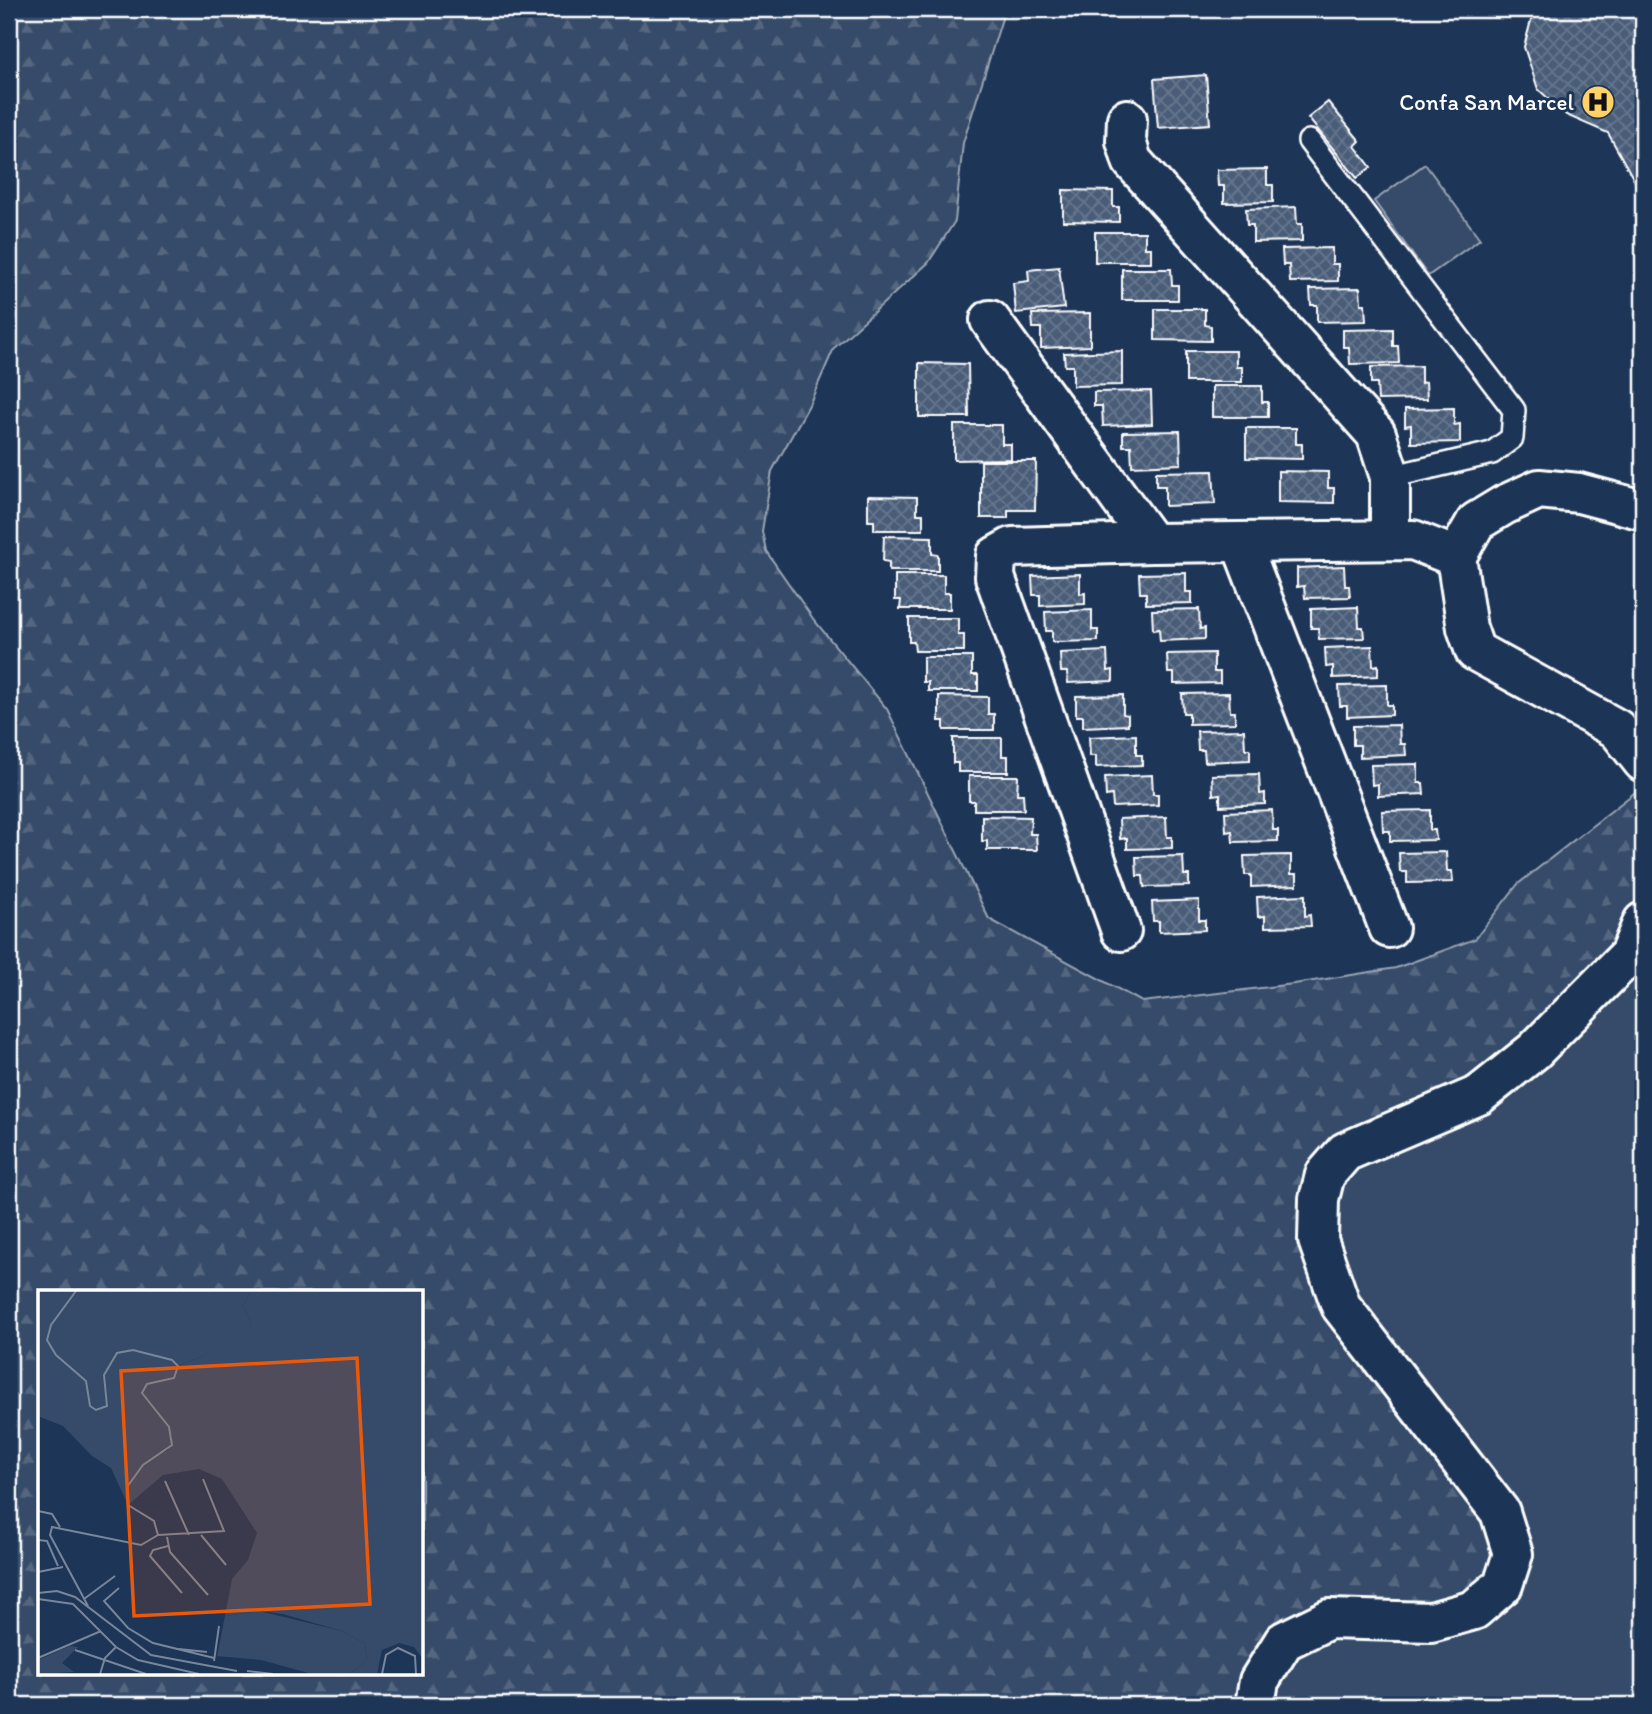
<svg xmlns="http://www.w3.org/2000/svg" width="1652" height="1714" font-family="Itim,sans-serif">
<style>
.grass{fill:#364b69;stroke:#9aa5b4;stroke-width:2}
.forest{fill:url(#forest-firs);stroke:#9aa5b4;stroke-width:2;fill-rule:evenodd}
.building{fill:url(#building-cross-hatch);stroke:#fff;stroke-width:2}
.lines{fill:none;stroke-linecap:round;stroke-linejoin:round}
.lane-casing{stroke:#fff;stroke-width:26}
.street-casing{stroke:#fff;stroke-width:44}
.lane{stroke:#1d3557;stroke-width:21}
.street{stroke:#1d3557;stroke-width:38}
.labels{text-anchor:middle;stroke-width:6;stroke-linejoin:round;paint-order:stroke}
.poi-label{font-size:23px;fill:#fff;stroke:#1d3557;text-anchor:end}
.inset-road{fill:none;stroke:#77869a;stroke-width:2}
.view{fill:#e8590c;fill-opacity:0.15;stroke:#e8590c;stroke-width:3.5}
.inset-edge{fill:none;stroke:#fff;stroke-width:3.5}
</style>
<defs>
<pattern id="forest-firs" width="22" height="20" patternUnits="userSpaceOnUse" patternTransform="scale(1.75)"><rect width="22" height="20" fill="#364b69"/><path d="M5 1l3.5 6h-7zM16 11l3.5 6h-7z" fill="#546680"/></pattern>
<pattern id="building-cross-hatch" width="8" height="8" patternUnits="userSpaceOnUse" patternTransform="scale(1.75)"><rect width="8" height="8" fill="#4a5d79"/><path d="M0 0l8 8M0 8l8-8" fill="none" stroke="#65758d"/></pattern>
</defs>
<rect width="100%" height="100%" fill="#1d3557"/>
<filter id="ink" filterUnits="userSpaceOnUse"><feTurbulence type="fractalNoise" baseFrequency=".0143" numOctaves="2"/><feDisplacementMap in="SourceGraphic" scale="14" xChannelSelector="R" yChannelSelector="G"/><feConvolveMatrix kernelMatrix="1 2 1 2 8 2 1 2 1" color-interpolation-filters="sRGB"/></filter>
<g filter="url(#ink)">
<g class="grass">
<polygon points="1425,164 1480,239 1428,276 1374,201"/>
<polygon points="1643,922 1643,1705 1255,1705 1341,1306 1319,1199"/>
</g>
<path class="forest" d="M 9,9 L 1005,9 L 963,143 L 955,221 L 928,263 L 834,348 L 809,405 L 772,471 L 762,531 L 766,551 L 814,620 L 887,709 L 989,919 L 1142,1002 L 1294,984 L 1396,968 L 1475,939 L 1518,884 L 1643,786 L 1643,922 L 1479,1095 L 1345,1152 L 1318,1240 L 1513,1554 L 1474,1610 L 1329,1619 L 1255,1705 L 9,1705 ZM 40,1292 L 422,1292 L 422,1674 L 40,1674 Z"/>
<g class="building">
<polygon points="1534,9 1643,9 1643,196 1608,133 1566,115 1538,89 1524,47"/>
<polygon points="1206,75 1210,124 1158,128 1154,79"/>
<polygon points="1328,102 1360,141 1355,146 1371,167 1357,178 1308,118"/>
<polygon points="1267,169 1267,185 1273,185 1273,202 1224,203 1224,186 1218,186 1217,170"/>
<polygon points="1063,190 1113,191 1113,207 1119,207 1119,222 1063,221"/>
<polygon points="1296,207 1297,224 1302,224 1302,241 1253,242 1253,225 1247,225 1246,209"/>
<polygon points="1095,232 1145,232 1145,248 1151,248 1151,262 1095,262"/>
<polygon points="1332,248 1332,264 1338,264 1338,281 1290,282 1289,265 1283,265 1282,249"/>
<polygon points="1059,267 1064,308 1016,313 1013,283 1029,281 1028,270"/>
<polygon points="1122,269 1171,269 1172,285 1178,285 1178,300 1122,300"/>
<polygon points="1360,288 1361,304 1365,304 1366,321 1317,322 1317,305 1311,305 1310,289"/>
<polygon points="1155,309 1205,309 1205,325 1211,326 1211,341 1155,340"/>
<polygon points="1090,313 1090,346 1041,348 1041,328 1033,328 1032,314"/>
<polygon points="1393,329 1393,346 1398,346 1399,363 1350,364 1349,347 1343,347 1343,330"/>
<polygon points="1122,351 1122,385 1073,386 1073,366 1065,366 1064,353"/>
<polygon points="1186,351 1236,351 1236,367 1242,367 1242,382 1186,382"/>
<polygon points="919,363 968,364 969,417 919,417"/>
<polygon points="1421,366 1421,383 1426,382 1427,399 1378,400 1377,383 1371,383 1371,367"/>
<polygon points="1212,386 1262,386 1262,402 1268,402 1268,417 1212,417"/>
<polygon points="1151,391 1152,424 1103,426 1102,406 1094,406 1094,392"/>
<polygon points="1454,408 1454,425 1460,424 1460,442 1411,443 1411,425 1405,426 1405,409"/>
<polygon points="954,425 1002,425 1002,444 1011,444 1011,459 954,460"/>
<polygon points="1246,428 1296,428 1296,444 1302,444 1302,459 1246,458"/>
<polygon points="1180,431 1181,464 1132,466 1131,446 1123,446 1123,432"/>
<polygon points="981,461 1036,461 1035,510 1008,510 1008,518 981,518"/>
<polygon points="1213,471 1215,504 1165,506 1165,486 1156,486 1156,472"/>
<polygon points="1278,471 1328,472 1328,488 1334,488 1334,503 1278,502"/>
<polygon points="868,496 917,497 917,514 923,514 923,530 874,530 874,521 868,521"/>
<polygon points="884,536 932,537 932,554 938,555 938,571 889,571 889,562 883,561"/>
<polygon points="1344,566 1345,586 1349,586 1350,597 1305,598 1304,586 1297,587 1297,568"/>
<polygon points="1186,573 1186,592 1192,592 1192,603 1146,604 1146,593 1140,593 1139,574"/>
<polygon points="1080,574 1080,594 1085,593 1085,604 1040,606 1040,595 1033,595 1032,576"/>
<polygon points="895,575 944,575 944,593 950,593 950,609 900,609 901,600 895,600"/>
<polygon points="1358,607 1359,627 1363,627 1364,638 1319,639 1318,628 1311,628 1311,609"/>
<polygon points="1199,609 1200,629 1205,628 1205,639 1160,641 1159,629 1153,630 1152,610"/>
<polygon points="1092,610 1092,630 1098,630 1098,641 1052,642 1052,631 1046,631 1045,612"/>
<polygon points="909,618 958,618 958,635 964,635 964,651 915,651 914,642 909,642"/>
<polygon points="1372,646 1373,666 1378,665 1378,676 1333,678 1333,666 1326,667 1325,648"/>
<polygon points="1107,651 1108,671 1113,670 1113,681 1068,683 1067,672 1061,672 1060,653"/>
<polygon points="1214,653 1214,672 1220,672 1220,683 1174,684 1174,673 1168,673 1167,654"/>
<polygon points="923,657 972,657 972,675 978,675 978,691 928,691 928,682 923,682"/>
<polygon points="1387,685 1387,705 1392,705 1392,715 1347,717 1347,706 1340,706 1339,686"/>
<polygon points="1229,693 1230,712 1235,712 1235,723 1189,724 1189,713 1183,713 1182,694"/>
<polygon points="1123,695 1123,714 1128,715 1128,725 1083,727 1083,716 1076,716 1076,696"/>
<polygon points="939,696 988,697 988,714 994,714 994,730 944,730 944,721 939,721"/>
<polygon points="1399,725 1400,744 1405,744 1406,755 1360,757 1360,745 1353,745 1353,726"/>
<polygon points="1244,730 1245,749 1250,749 1250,760 1205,762 1204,750 1198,750 1197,731"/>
<polygon points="1136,735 1136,755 1142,755 1142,765 1096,767 1096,756 1090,756 1089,737"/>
<polygon points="953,738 1002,738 1002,756 1008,756 1008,772 958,772 958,763 953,763"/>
<polygon points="1418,764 1418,783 1423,783 1424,794 1378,796 1378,784 1372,785 1371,765"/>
<polygon points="1259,774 1260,794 1265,793 1265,804 1220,806 1220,794 1213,795 1212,775"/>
<polygon points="1152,775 1153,794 1158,794 1158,805 1113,807 1112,795 1106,796 1105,777"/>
<polygon points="969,776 1018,776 1017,794 1023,794 1024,810 974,810 974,801 969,801"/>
<polygon points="1272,810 1273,830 1278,830 1278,841 1233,842 1232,831 1226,832 1225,812"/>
<polygon points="1430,810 1430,830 1435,830 1436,840 1390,841 1390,831 1383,831 1382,811"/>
<polygon points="982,816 1031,817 1030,834 1036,834 1037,850 987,850 987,841 982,841"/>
<polygon points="1166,817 1167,837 1172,837 1172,848 1127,849 1127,838 1120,839 1119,819"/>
<polygon points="1446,852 1447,871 1452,871 1453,882 1407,883 1407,872 1400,872 1399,853"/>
<polygon points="1291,855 1291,874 1297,874 1297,885 1251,887 1251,875 1245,875 1244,856"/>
<polygon points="1183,856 1184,875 1189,875 1189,886 1144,887 1143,876 1137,876 1136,857"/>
<polygon points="1305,895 1305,916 1310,915 1311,926 1265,927 1265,916 1258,917 1257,897"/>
<polygon points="1199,900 1199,920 1205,920 1205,930 1159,932 1159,921 1153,921 1152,902"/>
</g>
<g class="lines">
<defs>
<polyline id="lane" points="1309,141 1514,410 1512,438 1492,453 1390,477"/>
<g id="street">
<polyline points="1127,119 1126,141 1132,161 1376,434 1390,477 1390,540"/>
<polyline points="990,320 1152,543"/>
<polyline points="1643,510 1579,493 1539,489 1504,505 1476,522 1456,557 1467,628 1475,651 1617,729 1643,762"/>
<polyline points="1241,543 1389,928"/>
<polyline points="1121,931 995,577 996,556 1012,547 1152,543 1413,540 1456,557"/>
<polyline points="1255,1705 1259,1681 1284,1641 1329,1619 1431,1622 1474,1610 1503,1585 1513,1554 1500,1512 1341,1306 1318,1240 1319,1199 1325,1175 1345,1152 1479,1095 1534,1051 1629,955 1643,922"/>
</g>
</defs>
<use href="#lane" class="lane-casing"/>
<use href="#street" class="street-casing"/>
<use href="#lane" class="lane"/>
<use href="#street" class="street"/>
</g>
</g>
<defs>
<symbol id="hospital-disc" viewBox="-11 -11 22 22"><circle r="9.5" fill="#ffd166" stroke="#1d3557"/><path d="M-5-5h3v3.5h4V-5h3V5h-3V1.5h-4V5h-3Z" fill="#111"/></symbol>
</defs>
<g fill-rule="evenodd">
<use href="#hospital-disc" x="1579" y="83" width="38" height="38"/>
</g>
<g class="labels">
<g class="poi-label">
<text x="1574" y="110">Confa San Marcel</text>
</g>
</g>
<g transform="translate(38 1290)">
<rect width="385" height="385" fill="#1d3557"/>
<path d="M 0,1 L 213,1 L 205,16 L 213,32 L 209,46 L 198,54 L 182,50 L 165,66 L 140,76 L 131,137 L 134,152 L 90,215 L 73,178 L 54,166 L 25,136 L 0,126 ZM 221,321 L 304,341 L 327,354 L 329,370 L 312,384 L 274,384 L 223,370 L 179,366 L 187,326 Z" fill="#364b69"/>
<path d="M 213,1 L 385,1 L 385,369 L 376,357 L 361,353 L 344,360 L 339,384 L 312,384 L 329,370 L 327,354 L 304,341 L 245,324 L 221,321 L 187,326 L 194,289 L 210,270 L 219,243 L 184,189 L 161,179 L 125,185 L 90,215 L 92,189 L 131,159 L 134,146 L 106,108 L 105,98 L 130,92 L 140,76 L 165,66 L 182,49 L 198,53 L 208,46 L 213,32 L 205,16 ZM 32,356 L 40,357 L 24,373 L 36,382 L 0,384 L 0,370 Z" fill="#364b69"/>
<path class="inset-road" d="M 38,1 L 13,35 L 9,50 L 18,65 L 48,91 L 52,116 L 58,120 L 69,116 L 66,85 L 79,63 L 95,60 L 134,70 L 140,76 L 136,88 L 109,94 L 104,103 L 131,137 L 134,155 L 105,175 L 89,197 L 90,215 L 116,231 L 120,245M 127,191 L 151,245M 0,221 L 14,224 L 22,237M 120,245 L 186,241 L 165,189M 163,245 L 188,275M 129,247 L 132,262 L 170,305M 0,250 L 9,251 L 20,276M 130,256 L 115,260 L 112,266 L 144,303M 0,282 L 25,277M 81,298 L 66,311 L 90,338 L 115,353 L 176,368M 0,303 L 19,301 L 37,307 L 113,365 L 199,381M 0,309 L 35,314 L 78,357 L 100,370 L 161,384M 46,309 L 77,286M 50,316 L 12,245 L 14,237 L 103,255 L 120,245M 141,359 L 169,362M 37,360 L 108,384M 0,368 L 63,341M 176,371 L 181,336M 209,381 L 235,384M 62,384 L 67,368 L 78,357M 344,384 L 348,365 L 360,358 L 377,366 L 378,384"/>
<path class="view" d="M 319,68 L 332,314 L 96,326 L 83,81 Z"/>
<rect width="385" height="385" class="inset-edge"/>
</g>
<rect width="1652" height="1714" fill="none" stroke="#1d3557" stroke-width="35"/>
<rect x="18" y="18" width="1617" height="1679" fill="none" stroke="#fff" stroke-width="2.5" filter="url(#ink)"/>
</svg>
